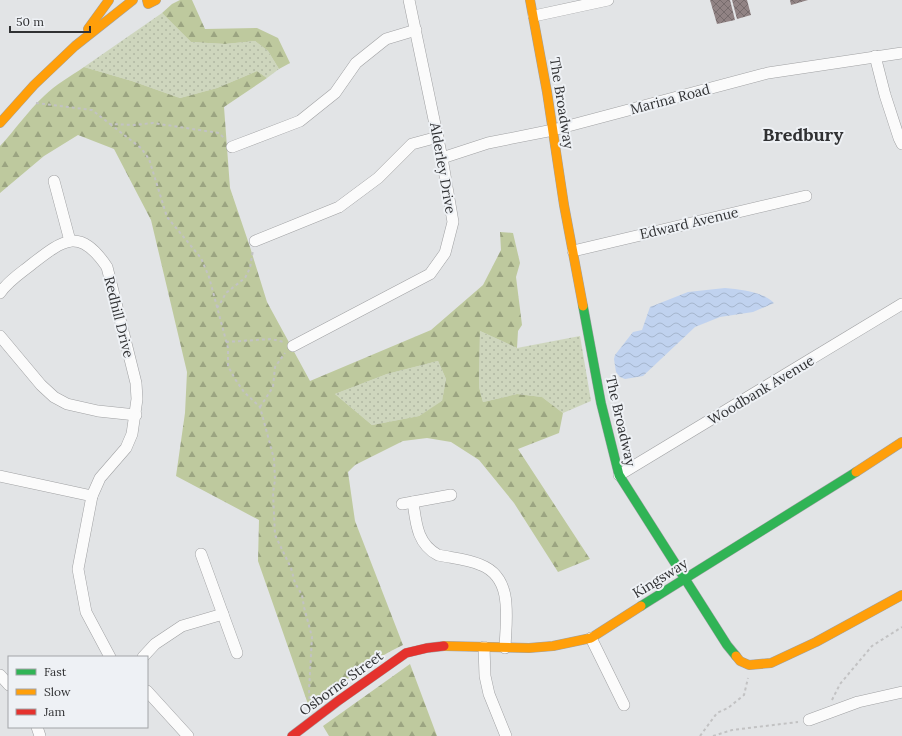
<svg xmlns="http://www.w3.org/2000/svg" width="902" height="736" font-family="Lora,serif">
<style>
.grass{fill:url(#grass-dots)}
.forest{fill:url(#forest-firs);fill-rule:evenodd}
.water{fill:url(#water-waves)}
.building{fill:url(#building-cross-hatch)}
.lines{fill:none;stroke-linecap:round;stroke-linejoin:round}
.street-casing{stroke:#a0a1a3;stroke-width:12}
.fast-casing{stroke:#a0a1a3;stroke-width:10}
.slow-casing{stroke:#a0a1a3;stroke-width:10}
.jam-casing{stroke:#a0a1a3;stroke-width:10}
.path{stroke:#c2c2c3;stroke-width:2;stroke-dasharray:3 3;stroke-linecap:butt}
.street{stroke:#fbfbfb;stroke-width:11}
.fast{stroke:#30b455;stroke-width:9}
.slow{stroke:#ff9f0a;stroke-width:9}
.jam{stroke:#e5322d;stroke-width:9}
.labels{text-anchor:middle;stroke-width:4;stroke-linejoin:round;paint-order:stroke}
.street-label{font-size:14px;fill:#303133;stroke:#eef1f5}
.district-label{font-size:18px;font-weight:bold;fill:#303133;stroke:#eef1f5}
</style>
<defs>
<pattern id="grass-dots" width="8" height="8" patternUnits="userSpaceOnUse"><rect width="8" height="8" fill="#ced6bd"/><path d="M2 2h.1M6 6h.1" fill="none" stroke="#b1b8a3" stroke-width="1.8" stroke-linecap="round"/></pattern>
<pattern id="forest-firs" width="22" height="20" patternUnits="userSpaceOnUse"><rect width="22" height="20" fill="#bec99e"/><path d="M5 1l3.5 6h-7zM16 11l3.5 6h-7z" fill="#9ba481"/></pattern>
<pattern id="water-waves" width="16" height="10" patternUnits="userSpaceOnUse"><rect width="16" height="10" fill="#c0d2ef"/><path d="M0 5q4-4 8 0t8 0" fill="none" stroke="#a5b5cd"/></pattern>
<pattern id="building-cross-hatch" width="8" height="8" patternUnits="userSpaceOnUse"><rect width="8" height="8" fill="#918384"/><path d="M0 0l8 8M0 8l8-8" fill="none" stroke="#776c6d"/></pattern>
</defs>
<rect width="100%" height="100%" fill="#e2e4e6"/>
<g class="grass">
<polygon points="162,13 191,42 225,44 255,41 268,51 279,69 267,78 257,71 217,88 180,98 132,81 84,67"/>
<polygon points="480,331 517,348 580,336 591,401 563,413 542,397 517,394 483,402 479,387"/>
<polygon points="438,361 446,379 442,402 419,416 372,425 335,394 387,374"/>
</g>
<g class="forest">
<polygon points="180,0 192,0 205,29 257,28 278,38 290,63 279,69 268,51 255,41 225,44 191,42 162,13 172,4"/>
<path d="M 84,67 L 132,81 L 180,98 L 217,88 L 257,71 L 267,78 L 224,107 L 230,188 L 250,247 L 267,302 L 310,381 L 431,330 L 483,285 L 501,250 L 500,232 L 513,233 L 520,263 L 516,277 L 522,325 L 518,331 L 517,348 L 480,331 L 479,387 L 483,402 L 517,394 L 542,397 L 563,413 L 559,433 L 518,449 L 590,559 L 558,572 L 514,503 L 479,460 L 451,442 L 427,438 L 403,441 L 355,465 L 348,472 L 355,521 L 403,645 C 369,661 340,685 309,707 L 258,561 L 259,520 L 176,476 L 185,413 L 187,372 L 151,220 L 114,149 L 78,135 L 44,156 L 0,193 L 0,146 C 15,130 27,112 44,96 C 55,85 71,76 84,67 ZM 438,361 L 446,379 L 442,401 L 419,416 L 372,425 L 335,394 L 387,374 Z"/>
<polygon points="410,664 437,736 329,736 323,726"/>
</g>
<path class="water" d="M 725,288 C 742,290 761,291 774,303 L 753,312 L 720,317 L 695,327 L 643,376 L 625,379 L 620,377 L 616,372 L 614,359 L 615,355 L 633,332 L 642,330 L 650,307 L 688,292 Z"/>
<g class="building">
<polygon points="710,0 730,0 735,20 717,24"/>
<polygon points="732,0 747,0 751,15 737,19"/>
<polygon points="790,0 808,0 791,5"/>
</g>
<g class="lines">
<defs>
<g id="street">
<polyline points="534,16 608,0"/>
<polyline points="875,56 885,95 899,138 902,144"/>
<polyline points="232,147 300,121 335,93 356,63 386,39 416,30"/>
<polyline points="442,158 488,143 553,130 768,73 902,53"/>
<polyline points="54,181 70,241"/>
<polyline points="255,241 339,207 378,178 412,144 438,137"/>
<polyline points="573,251 806,196"/>
<path d="M 0,293 C 8,281 21,273 32,264 C 64,239 80,227 107,267 L 136,383 L 137,399 L 132,434 L 126,448 L 100,478 L 92,496 L 78,569 L 86,612 L 110,657"/>
<polyline points="0,336 41,385 54,397 67,404 98,411 136,415"/>
<polyline points="293,346 430,274 445,253 453,222 442,158 409,0"/>
<polyline points="619,475 902,304"/>
<polyline points="0,476 92,496"/>
<path d="M 413,502 C 416,523 417,544 438,555 C 452,558 468,559 481,565 C 514,578 506,619 505,648"/>
<polyline points="402,504 451,495"/>
<polyline points="201,554 237,653"/>
<polyline points="591,638 624,705"/>
<polyline points="484,647 485,676 489,694 506,736"/>
<polyline points="143,657 155,644 182,626 223,614"/>
<polyline points="0,675 9,685"/>
<polyline points="147,691 188,736"/>
<polyline points="809,720 858,702 902,692"/>
<polyline points="37,727 40,736"/>
</g>
<g id="fast">
<polyline points="583,306 601,403 619,475 727,645 736,656"/>
<polyline points="641,606 856,472"/>
</g>
<g id="slow">
<polyline points="147,0 148,4 156,0"/>
<polyline points="530,0 547,92 564,205 583,306"/>
<polyline points="88,29 109,0"/>
<polyline points="0,123 34,85 75,46 133,0"/>
<polyline points="856,472 902,442"/>
<polyline points="444,646 529,648 553,646 591,638 641,606"/>
<polyline points="736,656 740,661 749,665 771,663 816,642 902,595"/>
</g>
<polyline id="jam" points="292,736 338,701 406,653 427,648 444,646"/>
</defs>
<use href="#street" class="street-casing"/>
<use href="#fast" class="fast-casing"/>
<use href="#slow" class="slow-casing"/>
<use href="#jam" class="jam-casing"/>
<g class="path">
<polyline points="36,103 92,110 110,124 134,125 153,123 219,133 225,139"/>
<polyline points="110,124 141,148 149,159 167,217 201,258 209,277 228,348 228,366 235,379 244,392 260,407 274,459 275,480 273,493 275,535 291,568 295,583 302,595 304,607 312,637 309,690 310,707"/>
<polyline points="217,308 221,302 226,293 245,278 250,268 253,250"/>
<polyline points="226,342 271,339 284,342"/>
<polyline points="260,407 273,387 275,367 285,353"/>
<polyline points="832,700 840,684 872,646 902,627"/>
<polyline points="700,736 717,713 728,708 744,695 748,678"/>
<polyline points="713,736 732,730 798,722"/>
</g>
<use href="#street" class="street"/>
<use href="#fast" class="fast"/>
<use href="#slow" class="slow"/>
<use href="#jam" class="jam"/>
</g>
<g class="labels">
<g class="street-label">
<text transform="translate(670 99) rotate(-15)" y="5">Marina Road</text>
<text transform="translate(562 103) rotate(81)" y="5">The Broadway</text>
<text transform="translate(443 168) rotate(80)" y="5">Alderley Drive</text>
<text transform="translate(689 223) rotate(-13)" y="5">Edward Avenue</text>
<text transform="translate(119 317) rotate(76)" y="5">Redhill Drive</text>
<text transform="translate(761 390) rotate(-31)" y="5">Woodbank Avenue</text>
<text transform="translate(621 421) rotate(77)" y="5">The Broadway</text>
<text transform="translate(660 578) rotate(-32)" y="5">Kingsway</text>
<text transform="translate(341 683) rotate(-36)" y="5">Osborne Street</text>
</g>
<g class="district-label">
<text x="803" y="141">Bredbury</text>
</g>
</g>
<rect x="8" y="656" width="140" height="72" fill="#eef1f5" stroke="#a2a4a7"/>
<rect x="16" y="669" width="20" height="6" fill="#30b455" stroke="#a2a4a7"/>
<text x="44" y="676" font-size="12" fill="#303133">Fast</text>
<rect x="16" y="689" width="20" height="6" fill="#ff9f0a" stroke="#a2a4a7"/>
<text x="44" y="696" font-size="12" fill="#303133">Slow</text>
<rect x="16" y="709" width="20" height="6" fill="#e5322d" stroke="#a2a4a7"/>
<text x="44" y="716" font-size="12" fill="#303133">Jam</text>
<path d="M10 26v6h80v-6" fill="none" stroke="#303133" stroke-width="2"/>
<text x="16" y="26" font-size="12" fill="#303133" stroke="#eef1f5" stroke-width="3" paint-order="stroke">50 m</text>
</svg>
